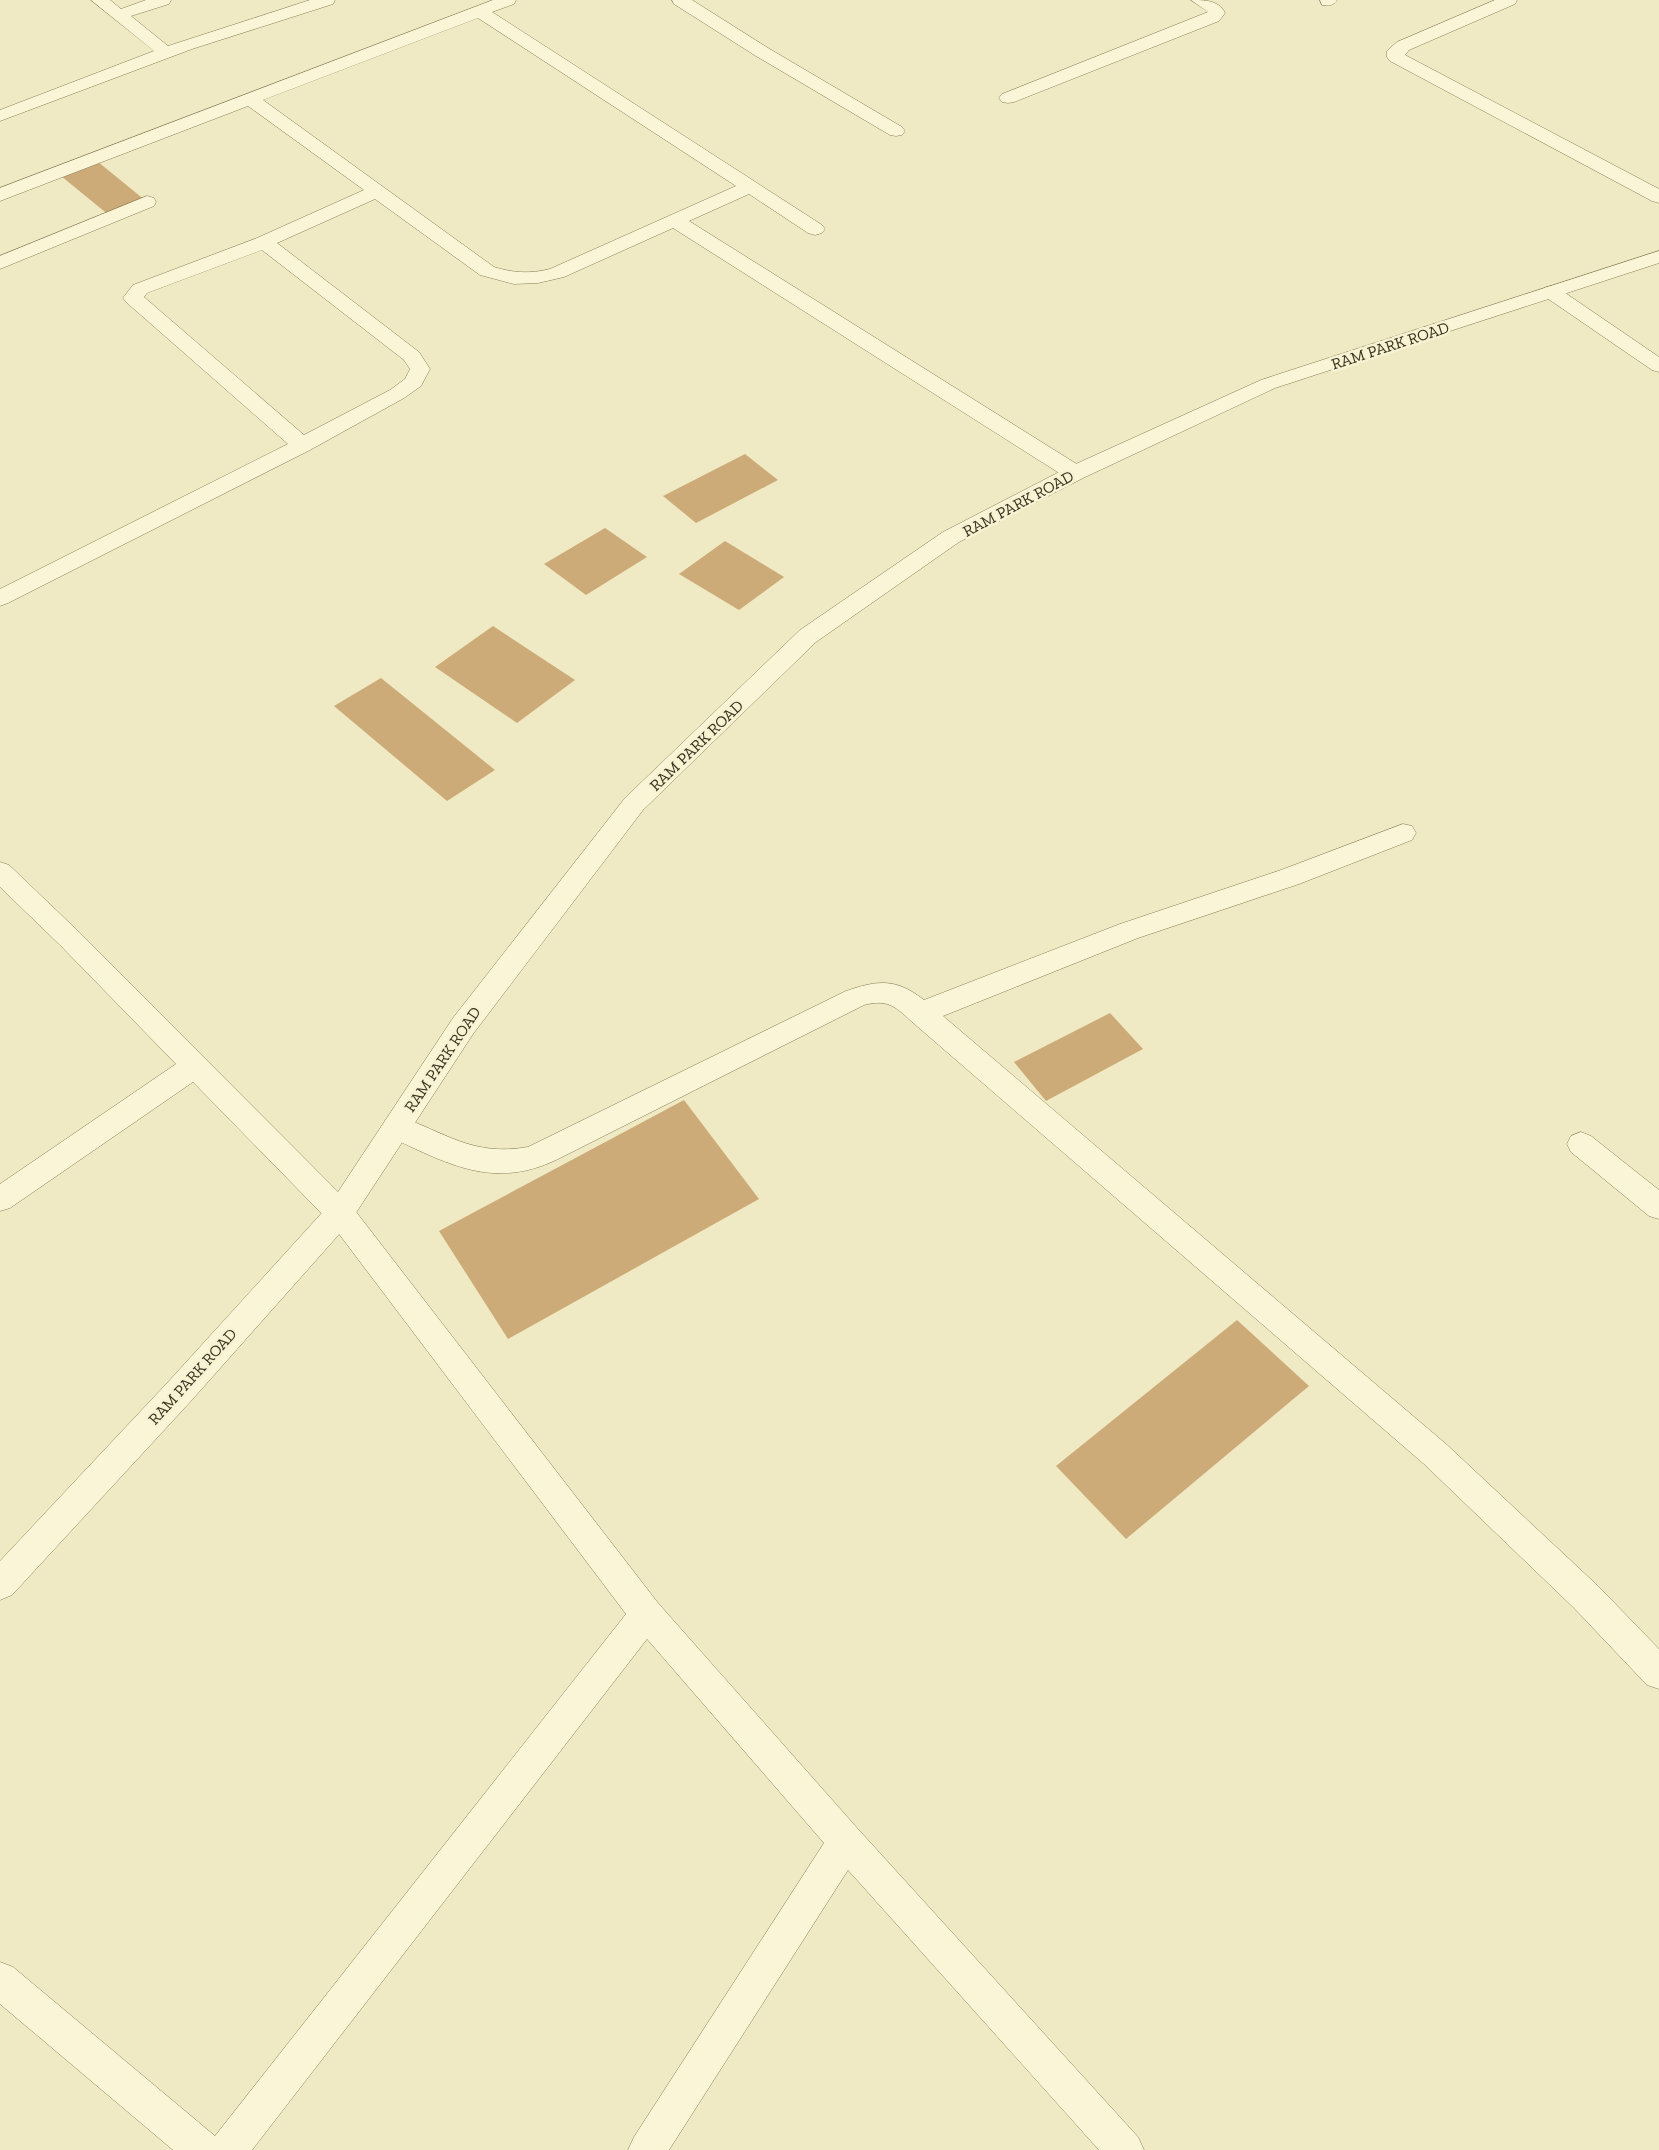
<svg xmlns="http://www.w3.org/2000/svg" width="1659" height="2150" font-family="'Zilla Slab',serif">
<style>
.building{fill:#cdab78}
.lines{fill:none;stroke-linecap:round;stroke-linejoin:round}
.minor-casing{stroke:#897c59;stroke-width:1}
.tertiary-casing{stroke:#897c59;stroke-width:1}
.minor{fill:#f9f5d6;fill-rule:evenodd}
.tertiary{fill:#f9f5d6;fill-rule:evenodd}
.labels{text-anchor:middle;stroke-width:5;stroke-linejoin:round;paint-order:stroke}
.street-label{font-size:16px;fill:#39301e;stroke:#f6f2d2}
</style>
<rect width="100%" height="100%" fill="#efeac3"/>
<g class="building">
<polygon points="97,161 146,201 110,216 61,176"/>
<polygon points="745,454 778,480 696,523 663,496"/>
<polygon points="605,528 647,557 586,595 544,564"/>
<polygon points="725,541 784,577 739,610 679,574"/>
<polygon points="493,626 575,680 517,723 435,667"/>
<polygon points="381,678 495,770 447,801 334,706"/>
<polygon points="1110,1013 1143,1049 1046,1101 1014,1062"/>
<polygon points="684,1100 759,1199 508,1339 439,1231"/>
<polygon points="1237,1320 1309,1386 1126,1539 1056,1466"/>
</g>
<g class="lines">
<defs>
<g id="minor">
<polygon points="91,0 110,0 121,9 146,0 171,0 169,4 131,16 168,46 310,0 335,0 333,4 192,49 0,121 0,110 154,51"/>
<path d="M 493,0 L 516,0 L 514,4 L 492,12 L 822,225 L 825,229 L 822,233 L 815,235 L 808,233 L 749,194 L 689,221 L 1083,468 L 1086,473 L 1083,478 L 1075,480 L 1067,478 L 673,228 L 564,277 L 538,283 L 514,284 L 480,275 L 375,199 L 277,243 L 419,352 L 430,369 L 421,386 L 404,398 L 310,450 L 8,603 L 0,606 L 0,589 L 288,444 L 126,302 L 123,298 L 133,285 L 257,238 L 364,190 L 248,106 L 0,201 L 0,188 ZM 478,18 L 736,186 L 550,269 C 530,274 513,273 494,267 L 263,100 ZM 262,250 L 404,360 L 410,369 L 405,379 L 390,390 L 304,435 L 144,297 L 147,293 Z"/>
<polygon points="672,0 692,0 768,48 902,127 905,131 902,135 896,136 890,135 756,56 674,4"/>
<path d="M 1191,0 C 1204,0 1219,0 1225,13 L 1219,21 L 1014,102 L 1008,103 L 1002,102 L 999,98 L 1002,94 L 1208,12 Z"/>
<path d="M 1320,0 L 1337,0 C 1333,6 1329,6 1322,5 Z"/>
<polygon points="1495,0 1517,0 1515,4 1409,50 1405,55 1659,189 1659,203 1652,201 1390,61 1387,57 1387,51 1397,42"/>
<polygon points="147,196 154,198 156,202 154,206 0,269 0,256"/>
<polygon points="1551,286 1558,288 1659,357 1659,372 1652,370 1544,296 1541,292 1544,288"/>
<path d="M 1403,824 L 1412,826 L 1416,833 L 1412,840 L 1299,884 L 1138,938 L 943,1016 L 1446,1444 L 1598,1586 L 1659,1649 L 1659,1689 L 1647,1685 L 1574,1608 L 1424,1464 L 911,1021 C 895,1006 887,999 864,1005 L 558,1159 C 493,1191 446,1163 386,1135 L 382,1127 L 386,1119 L 396,1115 C 445,1132 472,1157 528,1147 L 846,991 C 878,980 896,978 924,1000 L 1120,924 L 1281,870 Z"/>
<polygon points="0,862 9,865 79,932 350,1204 658,1603 858,1829 1138,2137 1144,2150 1099,2150 848,1870 669,2150 628,2150 634,2137 824,1843 647,1639 252,2150 173,2150 0,2004 0,1962 13,1967 215,2136 626,1614 330,1222 193,1082 10,1208 0,1211 0,1184 176,1064 61,946 0,887"/>
<polygon points="1581,1132 1591,1136 1659,1190 1659,1219 1649,1216 1571,1152 1567,1144 1571,1136"/>
</g>
<polygon id="tertiary" points="1659,251 1659,263 1275,388 1083,478 959,542 816,642 643,810 473,1034 350,1222 191,1401 12,1595 0,1600 0,1561 169,1381 330,1204 453,1018 625,798 800,630 943,532 1067,468 1261,380"/>
</defs>
<use href="#minor" class="minor-casing"/>
<use href="#tertiary" class="tertiary-casing"/>
<use href="#minor" class="minor"/>
<use href="#tertiary" class="tertiary"/>
</g>
<g class="labels">
<g class="street-label">
<text transform="translate(1390 345) rotate(-18)" y="6">RAM PARK ROAD</text>
<text transform="translate(1018 503) rotate(-28)" y="6">RAM PARK ROAD</text>
<text transform="translate(696 745) rotate(-44)" y="6">RAM PARK ROAD</text>
<text transform="translate(442 1059) rotate(-56)" y="6">RAM PARK ROAD</text>
<text transform="translate(192 1376) rotate(-48)" y="6">RAM PARK ROAD</text>
</g>
</g>
</svg>
